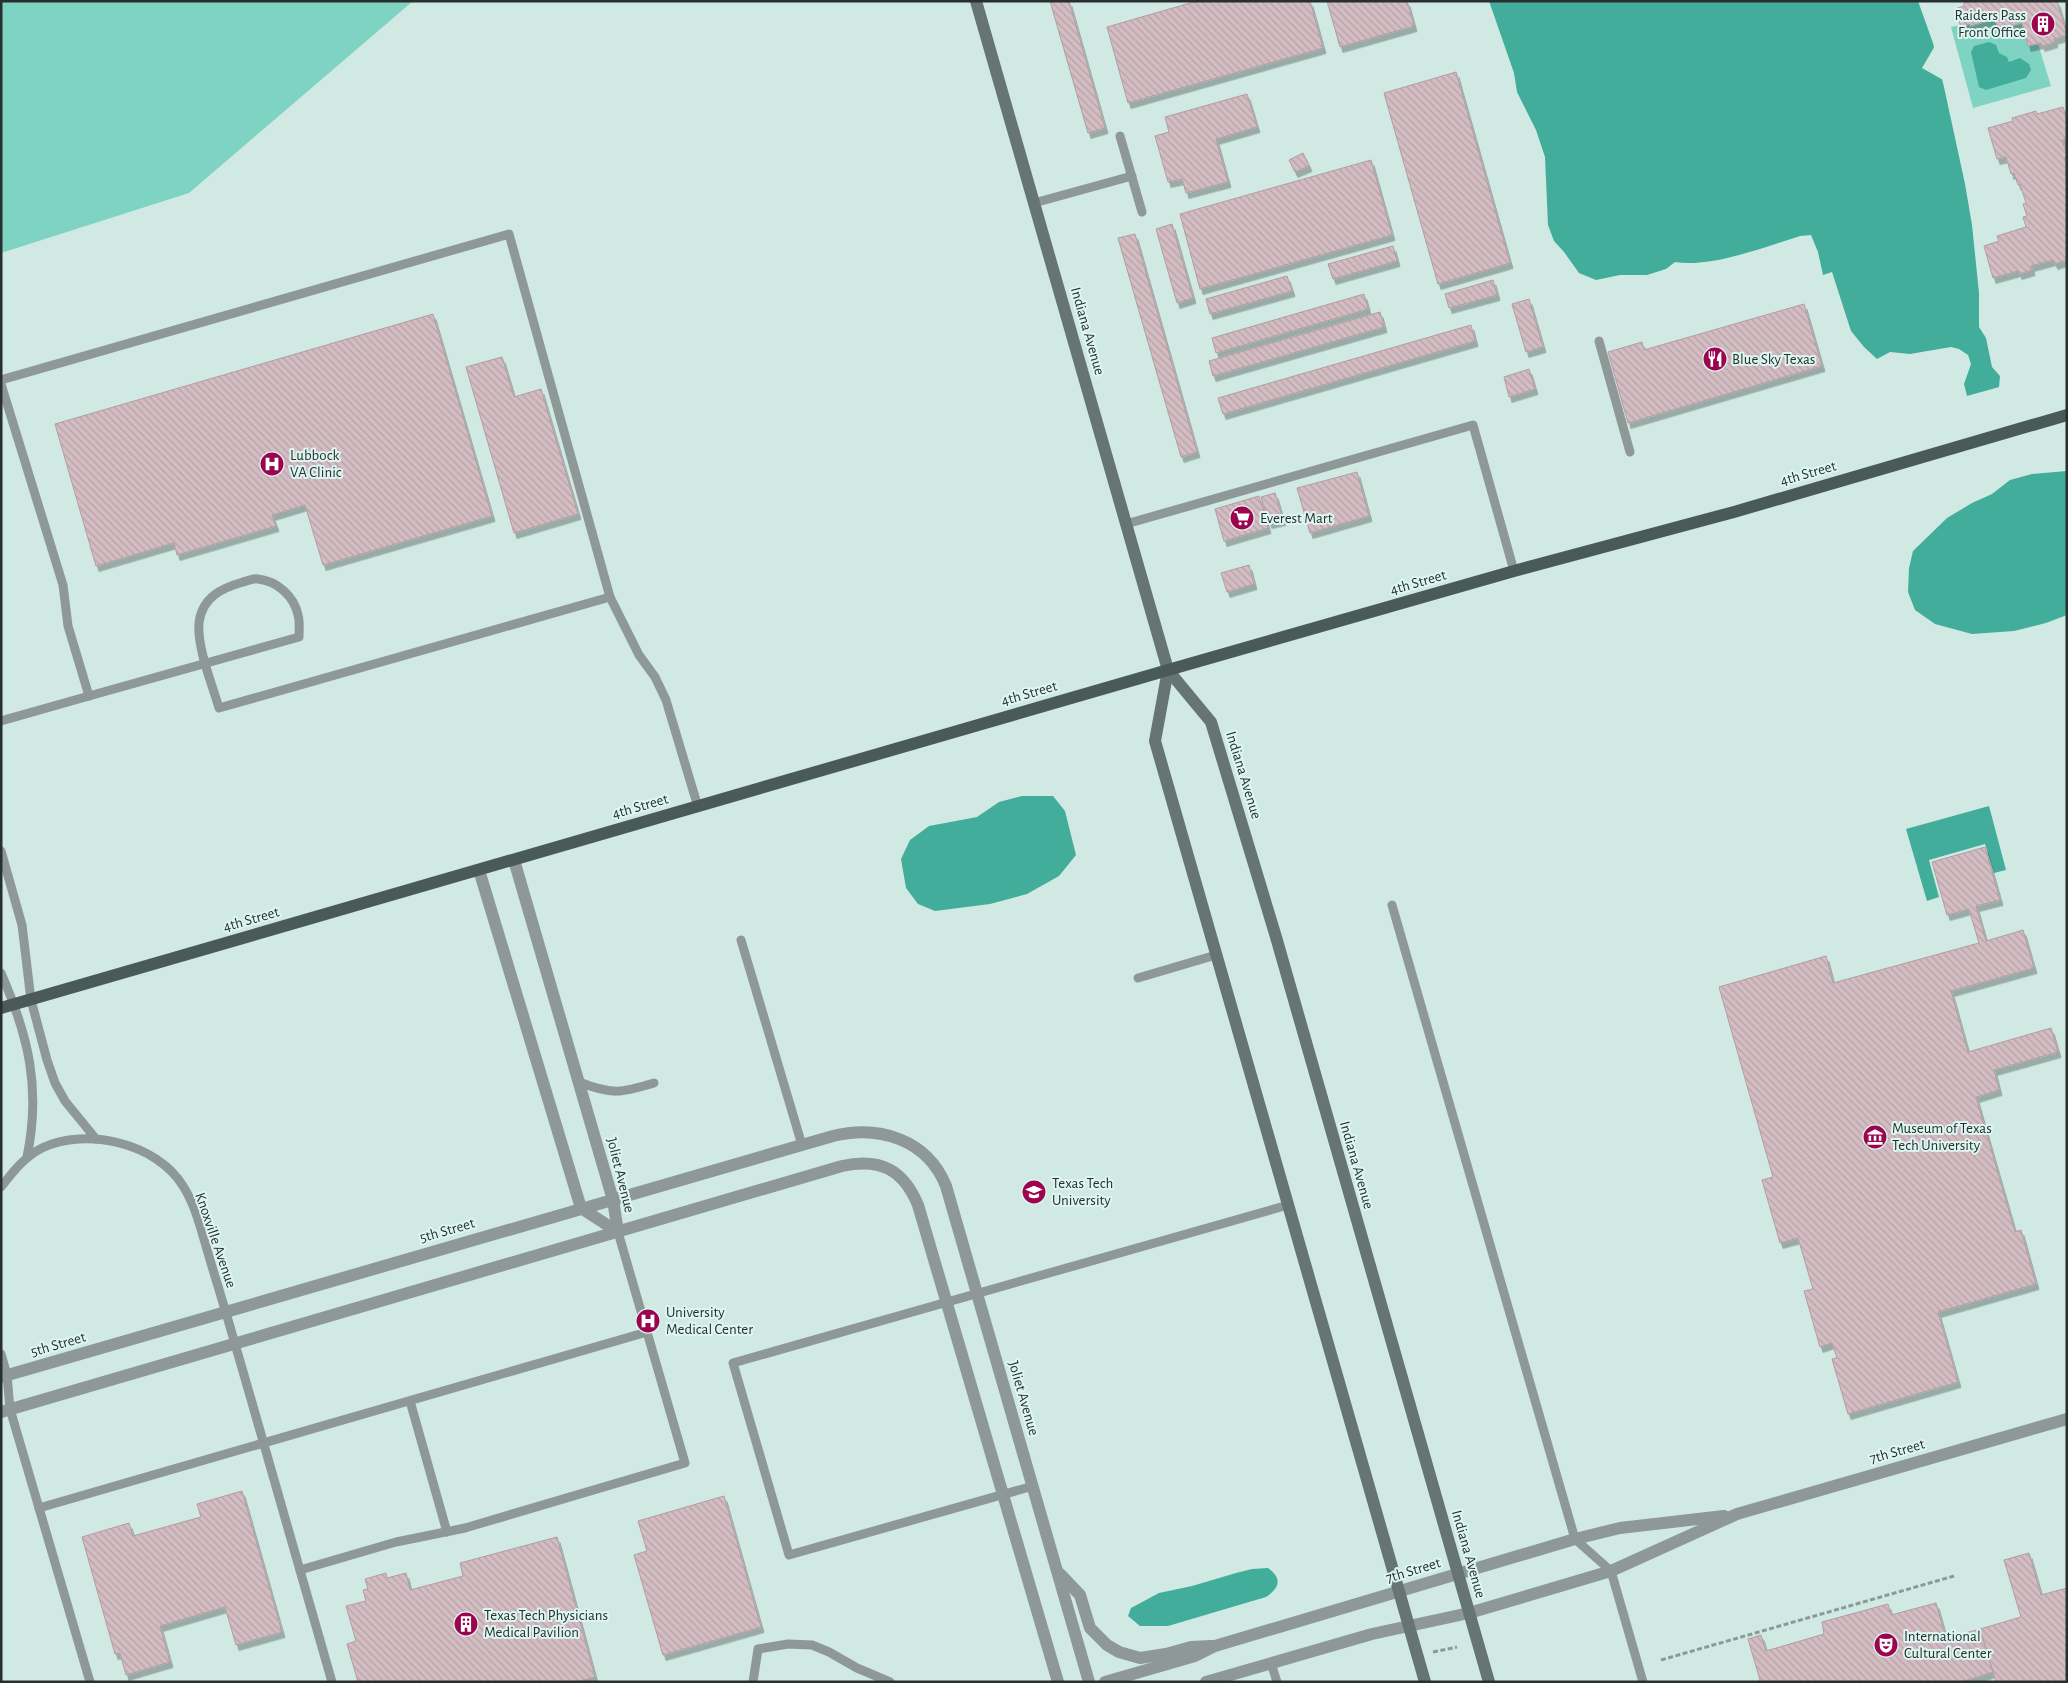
<svg xmlns="http://www.w3.org/2000/svg" width="2068" height="1683" font-family="'Alegreya Sans',sans-serif">
<style>
.grass{fill:#7ed3c2}
.water{fill:#42ad9b}
.pier{fill:#d1e9e3}
.building{fill:url(#building-back-hatch);stroke:#b29ca2;filter:url(#shadow)}
.lines{fill:none;stroke-linecap:round;stroke-linejoin:round}
.path{stroke:#899b97;stroke-width:3;stroke-dasharray:5 2.5;stroke-linecap:butt}
.lane{stroke:#8e9896;stroke-width:9}
.street{stroke:#8e9896;stroke-width:12}
.secondary{stroke:#667571;stroke-width:12}
.primary{stroke:#4a5b57;stroke-width:12}
.labels{text-anchor:middle;stroke-width:4;stroke-linejoin:round;paint-order:stroke}
.poi-label{font-size:15px;fill:#27302e;stroke:#def6f1;text-anchor:start}
.street-label{font-size:15px;fill:#27302e;stroke:#def6f1}
</style>
<defs>
<pattern id="building-back-hatch" width="6" height="6" patternUnits="userSpaceOnUse" patternTransform="scale(1.25)"><rect width="6" height="6" fill="#d3bcc2"/><path d="M-1 5l2 2M0 0l6 6M5-1l2 2" fill="none" stroke="#b5a2a7"/></pattern>
<filter id="shadow"><feDropShadow dx="3" dy="5.5" stdDeviation="0" flood-color="#0004"/></filter>
</defs>
<rect width="100%" height="100%" fill="#d1e9e3"/>
<g class="grass">
<polygon points="1,1 413,1 189,193 1,253"/>
<polygon points="1995,19 1998,29 2022,23 2028,46 2038,44 2051,86 1973,108 1951,27 1960,25 1961,27 1970,24 1970,26"/>
</g>
<g class="water">
<path d="M 1489,1 L 1918,1 L 1933,43 L 1944,87 L 1965,184 L 1972,225 L 1979,293 L 1979,327 L 1986,338 L 1992,367 L 2000,376 L 1999,387 L 1967,396 L 1964,384 L 1971,364 L 1968,355 L 1959,349 L 1951,347 L 1910,354 L 1890,352 L 1877,359 L 1864,347 L 1851,331 L 1832,272 L 1823,275 L 1818,252 L 1811,235 L 1800,236 C 1765,247 1711,268 1675,262 L 1666,269 L 1647,275 L 1620,275 L 1596,280 L 1579,273 L 1564,252 L 1554,241 L 1548,225 L 1545,157 L 1536,130 L 1517,92 L 1514,73 Z"/>
<polygon points="1989,42 1996,45 1999,53 2007,57 2009,62 2020,58 2029,64 2031,70 2026,78 1986,90 1979,87 1971,52 1974,46"/>
<polygon points="2067,471 2067,615 2046,623 2014,631 1972,634 1935,624 1915,610 1908,592 1909,568 1913,551 1947,518 1972,503 1992,494 2010,480 2032,474"/>
<polygon points="1022,796 1053,796 1065,811 1076,855 1059,876 1027,894 990,904 935,911 918,904 906,888 901,859 910,840 929,826 977,817 999,802"/>
<polygon points="1989,806 2006,870 1994,873 1985,844 1929,860 1939,897 1927,901 1906,829"/>
<path d="M 1268,1568 C 1283,1579 1279,1588 1266,1597 L 1168,1626 L 1140,1626 L 1128,1616 L 1131,1608 L 1159,1593 L 1192,1586 L 1236,1573 L 1252,1569 Z"/>
</g>
<polygon class="pier" points="1936,44 1945,81 1922,68"/>
<g class="building">
<polygon points="1050,1 1069,1 1105,128 1088,133"/>
<polygon points="1197,1 1310,1 1323,48 1128,103 1107,27"/>
<polygon points="1327,1 1407,1 1414,26 1340,47"/>
<polygon points="1971,1 2057,1 2067,35 2054,39 2055,42 2042,46 2041,43 2028,46 2022,23 1998,30 1995,19 1970,26 1970,24 1961,27 1955,9 1964,6 1964,3"/>
<polygon points="1456,72 1510,263 1438,284 1384,93"/>
<polygon points="1247,94 1257,127 1216,139 1228,182 1186,193 1182,179 1168,182 1155,136 1169,132 1165,117"/>
<polygon points="2063,107 2067,120 2067,139 2062,140 2067,155 2067,157 2064,158 2067,168 2065,171 2067,178 2067,260 2055,264 2053,260 2031,266 2032,270 2019,274 2018,271 1993,278 1984,246 1999,241 1997,236 2026,227 2023,217 2027,216 2023,204 2026,203 2020,184 2018,185 2014,173 2011,174 2006,157 1997,159 1988,128 2013,121 2012,118 2036,111 2037,114"/>
<polygon points="1303,153 1309,166 1295,172 1289,160"/>
<polygon points="1371,160 1392,235 1200,289 1180,214"/>
<polygon points="1172,224 1193,298 1177,303 1156,229"/>
<polygon points="1135,234 1197,452 1181,457 1118,238"/>
<polygon points="1393,246 1397,261 1333,279 1328,264"/>
<polygon points="1287,276 1292,291 1210,314 1206,299"/>
<polygon points="1493,280 1497,295 1449,308 1445,294"/>
<polygon points="1364,294 1368,309 1216,353 1212,338"/>
<polygon points="1529,299 1543,347 1526,352 1512,304"/>
<polygon points="1804,304 1822,366 1628,423 1608,352 1642,342 1644,350"/>
<polygon points="1380,312 1384,327 1213,376 1209,361"/>
<polygon points="433,314 492,516 323,565 305,505 272,515 276,526 177,555 174,543 96,566 55,424"/>
<polygon points="1471,325 1475,341 1223,414 1218,398"/>
<polygon points="502,357 514,397 541,389 578,514 514,533 466,367"/>
<polygon points="1529,369 1535,389 1509,397 1504,377"/>
<polygon points="1357,472 1369,516 1310,533 1297,488"/>
<polygon points="1275,493 1283,520 1269,523 1261,497"/>
<polygon points="1259,496 1268,528 1224,541 1215,509"/>
<polygon points="1249,565 1254,584 1227,592 1221,573"/>
<polygon points="1985,847 2000,900 1976,906 1986,941 2023,930 2034,968 1951,991 1968,1052 2051,1028 2058,1052 1994,1070 1999,1090 1976,1097 2015,1232 2021,1230 2036,1284 1938,1312 1958,1382 1848,1414 1832,1359 1837,1358 1832,1343 1820,1347 1804,1291 1813,1289 1798,1238 1780,1243 1762,1180 1773,1177 1719,987 1826,956 1833,983 1979,943 1969,909 1947,915 1932,862"/>
<polygon points="242,1491 282,1632 236,1645 225,1607 160,1626 170,1662 126,1675 120,1653 115,1654 82,1537 129,1523 133,1536 201,1517 197,1504"/>
<polygon points="724,1496 761,1627 663,1655 634,1555 647,1551 638,1521"/>
<polygon points="557,1537 595,1677 576,1682 358,1682 347,1644 356,1641 346,1606 366,1601 363,1590 368,1589 365,1579 386,1573 387,1578 406,1573 410,1590 463,1576 460,1563"/>
<polygon points="2029,1553 2041,1595 2067,1588 2067,1682 1996,1682 1980,1629 2021,1617 2004,1560"/>
<polygon points="1936,1603 1946,1638 1980,1629 1993,1672 1961,1682 1758,1682 1760,1680 1748,1639 1761,1635 1766,1651 1824,1634 1822,1622 1888,1604 1891,1615"/>
</g>
<g class="lines">
<g class="path">
<polyline points="1433,1652 1457,1647"/>
<polyline points="1661,1660 1954,1576"/>
</g>
<g class="lane">
<polyline points="1120,136 1142,212"/>
<polyline points="1034,203 1132,176"/>
<polyline points="1599,341 1630,452"/>
<polyline points="1,380 509,234 610,597 639,655 655,677 666,700 698,807"/>
<polyline points="1,384 63,585 68,626 89,696 1,721"/>
<polyline points="1126,524 1473,425 1514,571"/>
<path d="M 89,696 L 299,637 C 299,630 300,621 298,615 C 294,596 277,581 258,579 C 253,578 248,581 243,582 C 222,588 202,597 199,623 C 197,648 212,684 219,708 L 610,597"/>
<polyline points="1,851 22,925 31,1000 47,1060 55,1083 65,1101 96,1139"/>
<polyline points="1392,905 1575,1539 1611,1571 1643,1682"/>
<polyline points="741,940 802,1145"/>
<path d="M 1,973 C 29,1037 41,1089 27,1157"/>
<polyline points="1138,978 1216,955"/>
<path d="M 579,1082 C 612,1095 621,1093 654,1083"/>
<path d="M 1,1187 C 13,1172 24,1157 42,1148 C 86,1127 157,1143 183,1186 C 195,1205 200,1226 206,1246 C 214,1274 223,1302 231,1330 C 265,1447 298,1564 332,1682"/>
<polyline points="1,1354 7,1375 10,1409 90,1682"/>
<polyline points="410,1401 447,1532"/>
<polyline points="1033,1486 789,1555 733,1363 1288,1205"/>
<polyline points="39,1508 647,1332"/>
<polyline points="300,1570 396,1542 465,1528 685,1463 618,1232"/>
<polyline points="1271,1663 1277,1682"/>
<polyline points="753,1682 758,1649 788,1644 812,1645 829,1652 857,1668 890,1682"/>
</g>
<g class="street">
<polyline points="514,860 613,1200 618,1232"/>
<polyline points="479,870 581,1208 618,1232"/>
<path d="M 1,1377 L 833,1136 C 879,1125 927,1139 946,1186 L 1089,1682"/>
<path d="M 1,1412 L 842,1166 C 880,1158 903,1169 918,1205 L 1058,1682"/>
<polyline points="1060,1574 1080,1595 1090,1628 1107,1645 1119,1652 1140,1658 1166,1654 1191,1647 1212,1646"/>
<polyline points="1105,1682 1195,1656 1215,1646 1575,1539 1620,1528 1724,1516"/>
<polyline points="1206,1682 1372,1634 1469,1613 1611,1571 1737,1514 2067,1419"/>
</g>
<g class="secondary">
<polyline points="976,1 1168,670 1211,722 1276,937 1489,1682"/>
<polyline points="1168,670 1155,741 1425,1682"/>
</g>
<polyline class="primary" points="1,1008 1168,670 1514,571 1734,512 2067,415"/>
</g>
<defs>
<symbol id="building-disc" viewBox="-11 -11 22 22"><circle r="9.5" fill="#9d044e" stroke="#def6f1"/><path d="M-4-6H4V6H1V3H-1V6H-4ZM-2.5-4.3h1.7v1.8h-1.7ZM.8-4.3h1.7v1.8H.8ZM-2.5-1h1.7V.8h-1.7ZM.8-1h1.7V.8H.8Z" fill="#fff"/></symbol>
<symbol id="restaurant-disc" viewBox="-11 -11 22 22"><circle r="9.5" fill="#9d044e" stroke="#def6f1"/><path d="M-5-6h1v4h1v-4h1v4h1v-4h1v5L-1.5 .5V6h-2V.5L-5-1ZM5-6V6H3V1.5H1.5Q1.5-4 5-6Z" fill="#fff"/></symbol>
<symbol id="hospital-disc" viewBox="-11 -11 22 22"><circle r="9.5" fill="#9d044e" stroke="#def6f1"/><path d="M-5-5h3v3.5h4V-5h3V5h-3V1.5h-4V5h-3Z" fill="#fff"/></symbol>
<symbol id="supermarket-disc" viewBox="-11 -11 22 22"><circle r="9.5" fill="#9d044e" stroke="#def6f1"/><path d="M-6-5.5h2.5l.6 2H6L4.5 2H-2.5L-4.4-4H-6ZM-1.5 3.2a1.3 1.3 0 1 0 .1 0ZM3 3.2a1.3 1.3 0 1 0 .1 0Z" fill="#fff"/></symbol>
<symbol id="museum-disc" viewBox="-11 -11 22 22"><circle r="9.5" fill="#9d044e" stroke="#def6f1"/><path d="M0-6L6-3V-2H-6V-3ZM-5-1h2V3h-2ZM-1-1h2V3h-2ZM3-1h2V3H3ZM-6 4H6V6H-6Z" fill="#fff"/></symbol>
<symbol id="university-disc" viewBox="-11 -11 22 22"><circle r="9.5" fill="#9d044e" stroke="#def6f1"/><path d="M0-5L7-2L0 1L-7-2ZM-4 1L0 2.5L4 1V4Q0 6-4 4Z" fill="#fff"/></symbol>
<symbol id="theatre-disc" viewBox="-11 -11 22 22"><circle r="9.5" fill="#9d044e" stroke="#def6f1"/><path d="M-5-5.5Q0-4 5-5.5V0Q5 5 0 6Q-5 5-5 0ZM-3.3-2.5H-1v1.5H-3.3ZM1-2.5H3.3v1.5H1ZM-2.8 1Q0 5.5 2.8 1Z" fill="#fff"/></symbol>
</defs>
<g fill-rule="evenodd">
<use href="#building-disc" x="2029" y="10" width="28" height="28"/>
<use href="#restaurant-disc" x="1701" y="345" width="28" height="28"/>
<use href="#hospital-disc" x="258" y="450" width="28" height="28"/>
<use href="#supermarket-disc" x="1228" y="504" width="28" height="28"/>
<use href="#museum-disc" x="1861" y="1123" width="28" height="28"/>
<use href="#university-disc" x="1020" y="1178" width="28" height="28"/>
<use href="#hospital-disc" x="634" y="1307" width="28" height="28"/>
<use href="#building-disc" x="452" y="1610" width="28" height="28"/>
<use href="#theatre-disc" x="1872" y="1631" width="28" height="28"/>
</g>
<g class="labels">
<g class="poi-label">
<text x="2026" y="20" text-anchor="end">Raiders Pass<tspan x="2026" dy="17">Front Office</tspan></text>
<text x="1732" y="364">Blue Sky Texas</text>
<text x="290" y="460">Lubbock<tspan x="290" dy="17">VA Clinic</tspan></text>
<text x="1260" y="523">Everest Mart</text>
<text x="1892" y="1133">Museum of Texas<tspan x="1892" dy="17">Tech University</tspan></text>
<text x="1052" y="1188">Texas Tech<tspan x="1052" dy="17">University</tspan></text>
<text x="666" y="1317">University<tspan x="666" dy="17">Medical Center</tspan></text>
<text x="484" y="1620">Texas Tech Physicians<tspan x="484" dy="17">Medical Pavilion</tspan></text>
<text x="1904" y="1641">International<tspan x="1904" dy="17">Cultural Center</tspan></text>
</g>
<g class="street-label">
<text transform="translate(1088 331) rotate(74)" y="5">Indiana Avenue</text>
<text transform="translate(1808 473) rotate(-16)" y="5">4th Street</text>
<text transform="translate(1418 582) rotate(-16)" y="5">4th Street</text>
<text transform="translate(1029 693) rotate(-16)" y="5">4th Street</text>
<text transform="translate(1244 775) rotate(73)" y="5">Indiana Avenue</text>
<text transform="translate(640 806) rotate(-16)" y="5">4th Street</text>
<text transform="translate(251 919) rotate(-16)" y="5">4th Street</text>
<text transform="translate(1357 1165) rotate(74)" y="5">Indiana Avenue</text>
<text transform="translate(621 1175) rotate(76)" y="5">Joliet Avenue</text>
<text transform="translate(447 1230) rotate(-16)" y="5">5th Street</text>
<text transform="translate(216 1240) rotate(71)" y="5">Knoxville Avenue</text>
<text transform="translate(58 1344) rotate(-16)" y="5">5th Street</text>
<text transform="translate(1024 1398) rotate(74)" y="5">Joliet Avenue</text>
<text transform="translate(1897 1451) rotate(-16)" y="5">7th Street</text>
<text transform="translate(1469 1554) rotate(74)" y="5">Indiana Avenue</text>
<text transform="translate(1413 1570) rotate(-17)" y="5">7th Street</text>
</g>
</g>
<rect width="2068" height="1683" fill="none" stroke="#27302e" stroke-width="5"/>
</svg>
